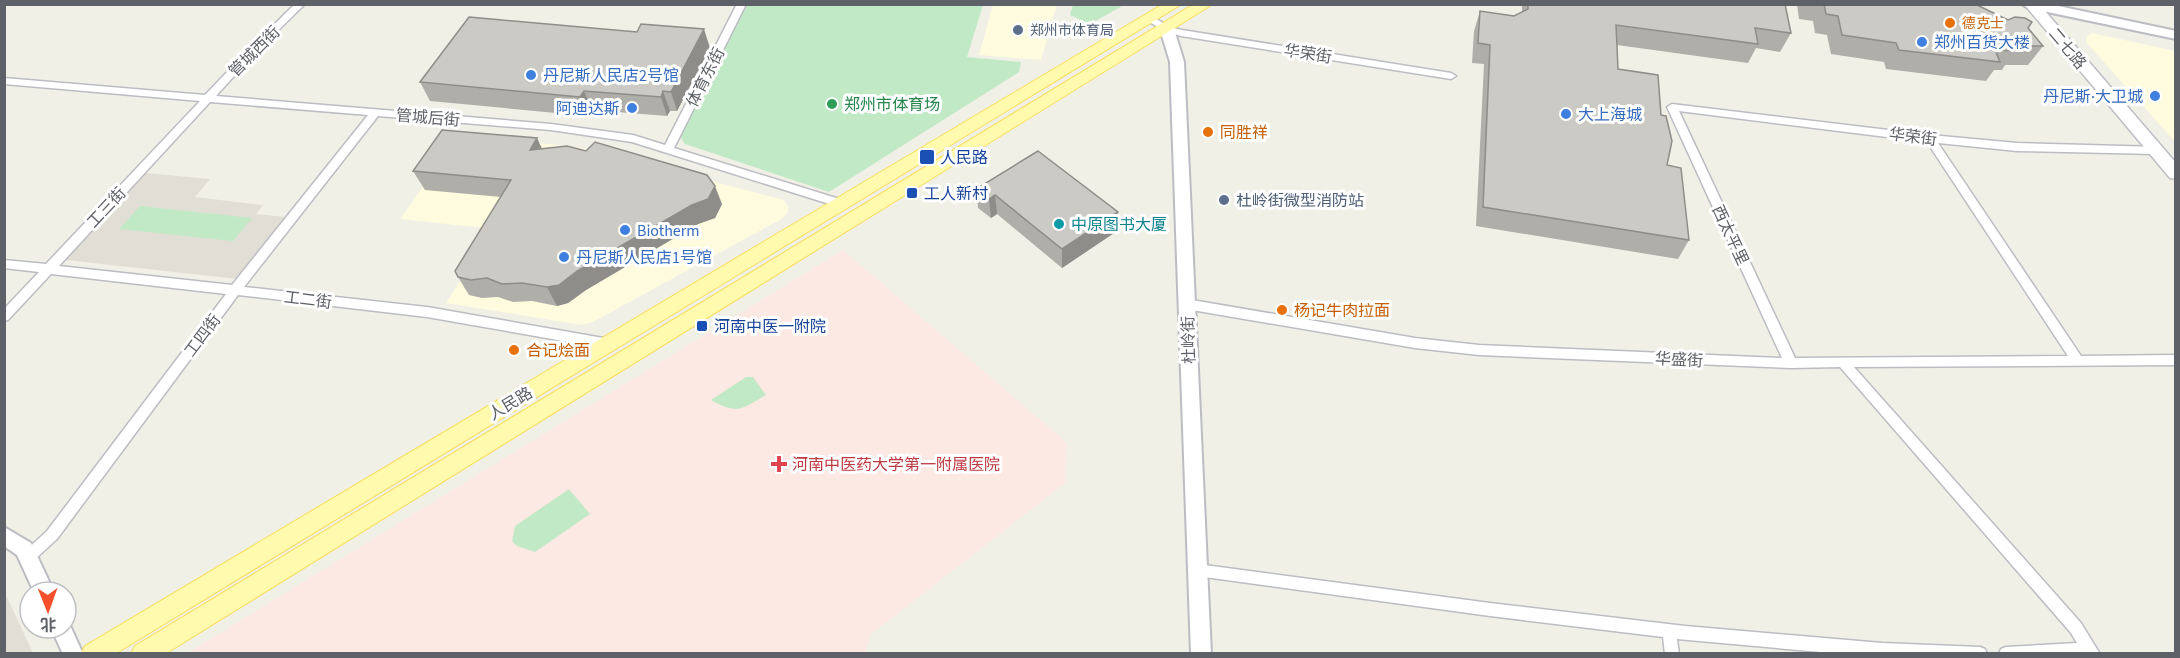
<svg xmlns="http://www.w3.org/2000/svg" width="2180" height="658" font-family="'Source Sans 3','Noto Sans SC',sans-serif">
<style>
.commercial{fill:#fffbde}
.education{fill:#e1dfd5}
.medical{fill:#fde9e4}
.green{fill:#c2e9c6}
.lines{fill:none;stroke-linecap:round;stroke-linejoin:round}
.minor-casing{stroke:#bbbdc3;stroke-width:3}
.tertiary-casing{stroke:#bbbdc3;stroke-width:4}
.secondary-casing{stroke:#bcbec5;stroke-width:3}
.primary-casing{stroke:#f9dd57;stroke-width:2}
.minor{fill:#fff;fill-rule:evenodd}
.tertiary{fill:#fff;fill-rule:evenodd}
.secondary{fill:#fff;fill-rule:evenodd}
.primary{fill:#fffaae;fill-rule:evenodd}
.wall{fill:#afaea9}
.shaded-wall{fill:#8f8d89}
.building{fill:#cccac4;stroke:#8f8d89;stroke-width:1.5}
.food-dot{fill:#e8710a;stroke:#fff;stroke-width:2}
.service-dot{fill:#5c6f8a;stroke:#fff;stroke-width:2}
.shop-dot{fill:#3f7fe0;stroke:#fff;stroke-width:2}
.leisure-dot{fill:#2e9e5b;stroke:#fff;stroke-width:2}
.transit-dot{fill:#1a4fb4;stroke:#fff;stroke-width:2}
.culture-dot{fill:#0f9aa8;stroke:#fff;stroke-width:2}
.health-dot{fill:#e0444e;stroke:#fff;stroke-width:2}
.labels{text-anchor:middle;stroke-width:6;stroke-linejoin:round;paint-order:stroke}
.far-food-label{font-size:14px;fill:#c56008;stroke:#fff;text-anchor:start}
.far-service-label{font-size:14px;fill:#4e5e75;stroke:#fff;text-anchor:start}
.shop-label{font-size:16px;fill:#366cbe;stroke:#fff;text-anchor:start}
.street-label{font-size:16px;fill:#5e6168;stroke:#fff}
.leisure-label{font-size:16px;fill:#27864d;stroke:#fff;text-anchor:start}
.food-label{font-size:16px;fill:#c56008;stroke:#fff;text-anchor:start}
.transit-label{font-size:16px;fill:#164399;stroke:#fff;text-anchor:start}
.service-label{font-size:16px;fill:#4e5e75;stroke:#fff;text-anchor:start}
.culture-label{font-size:16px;fill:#0d838f;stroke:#fff;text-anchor:start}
.health-label{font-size:16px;fill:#be3a42;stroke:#fff;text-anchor:start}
</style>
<rect width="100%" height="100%" fill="#f1f0e7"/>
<g class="commercial">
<polygon points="993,5 1057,5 1041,60 979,55"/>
<polygon points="2092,33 2175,51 2175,142 2086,42 2087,36"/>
<polygon points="461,133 588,149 784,200 788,206 788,212 783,218 593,322 582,325 446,303 493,229 400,219"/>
</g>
<g class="education">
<polygon points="146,173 210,179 195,197 263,205 256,214 285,217 237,279 66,260"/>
<polygon points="5,593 33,653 5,653"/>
</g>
<polygon class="medical" points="843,250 1067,443 1065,483 870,635 866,653 186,654"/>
<g class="green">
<polygon points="747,5 983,5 967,57 1021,62 1019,72 829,192 685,144 679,135"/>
<polygon points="1073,5 1073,4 1124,5 1090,24 1070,15"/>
<polygon points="140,206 252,218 233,241 119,229"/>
<path d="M 746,377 L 753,377 L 766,395 C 741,409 738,415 711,400 Z"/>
<polygon points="569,489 590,514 535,552 517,546 512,541 515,526"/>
</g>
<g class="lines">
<defs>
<g id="minor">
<path d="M 295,4 L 305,4 L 254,54 L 216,96 L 551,124 L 633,135 L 665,145 L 737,4 L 746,4 L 674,148 L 846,201 L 847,204 L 842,208 L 632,142 L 551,130 L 378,116 L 244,287 L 427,307 L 609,339 L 613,341 L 615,344 L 613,347 L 609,349 L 427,317 L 238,295 L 57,539 L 33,561 L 28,563 L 23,561 L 21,557 L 23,553 L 47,531 L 226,294 L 51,274 L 8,320 L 4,321 L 4,309 L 39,272 L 4,268 L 4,260 L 46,264 L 200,101 L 4,84 L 4,78 L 205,95 L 248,50 ZM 210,102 L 368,115 L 232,285 L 59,266 Z"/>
<polygon points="1151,16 1170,27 1182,30 1451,73 1456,76 1451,79 1181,36 1164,31 1148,21 1146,19"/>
<path d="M 1672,104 L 1930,135 L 2017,143 L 2159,147 L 2160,150 L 2159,153 L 2155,154 L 2017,151 L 1938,143 L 2081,356 L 2176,355 L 2176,365 L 1854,367 L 2081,623 L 2100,654 L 1999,654 L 2001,649 L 2006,647 L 2077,643 L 2071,633 L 1840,367 L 1791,368 L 1479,355 L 1415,348 L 1186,309 L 1180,304 L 1186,299 L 1415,338 L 1479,345 L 1782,358 L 1667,107 ZM 1679,111 L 1927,142 L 2068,356 L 1795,358 Z"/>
<polygon points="1197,564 1490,603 1685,626 1882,643 1980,647 1985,649 1987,654 1843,654 1677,639 1679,654 1665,654 1663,637 1490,616 1197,576 1192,574 1190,570 1192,566"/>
</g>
<g id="tertiary">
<polygon points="2022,4 2049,4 2176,31 2176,39 2028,8"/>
<polygon points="1167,25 1174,29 1184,62 1211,654 1191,654 1170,62 1160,29"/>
<polygon points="4,527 31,543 54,592 34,592 17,555 4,546"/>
<polygon points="66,621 68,621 83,654 63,654 51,628 66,628"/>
</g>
<polygon id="secondary" points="2024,4 2039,4 2176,163 2176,179 2170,178"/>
<g id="primary">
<polygon points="1163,4 1182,4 115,654 81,654 85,646"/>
<polygon points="1194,4 1213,4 165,654 131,654 135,646"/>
</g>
</defs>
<use href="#minor" class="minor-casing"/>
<use href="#tertiary" class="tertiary-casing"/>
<use href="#secondary" class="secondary-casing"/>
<use href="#primary" class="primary-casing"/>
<use href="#minor" class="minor"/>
<use href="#tertiary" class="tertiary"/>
<use href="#secondary" class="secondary"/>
<use href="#primary" class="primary"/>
</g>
<g class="wall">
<polygon points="1522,4 1785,4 1791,33 1780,52 1756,48 1748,63 1617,45 1618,69 1661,115 1667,165 1689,240 1678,259 1476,226 1484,64 1472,63 1474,31 1480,11 1514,16 1522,12"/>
<polygon points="1797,4 1975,4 2008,20 2028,28 2043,46 2028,65 2005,65 2002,70 1994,70 1986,81 1886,69 1884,62 1831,54 1827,35 1815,33 1813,21 1799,19"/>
<polygon points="710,48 677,111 670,111 667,116 592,110 588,116 430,101 420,82"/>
<polygon points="542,149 722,204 715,218 698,224 586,290 568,303 557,306 532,301 513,302 498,297 482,298 469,295 458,277 501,197 425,190 413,171"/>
<polygon points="976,189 1117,231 1062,268 997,214 991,218 978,208"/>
</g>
<g class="shaded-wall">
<polygon points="704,29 710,48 677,111 671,92"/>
<polygon points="584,91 592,110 588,116 580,97"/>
<polygon points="663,91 670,111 667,116 661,97"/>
<polygon points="537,138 546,157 530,150"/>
<polygon points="715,186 722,204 715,218 698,224 586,290 568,303 557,306 547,287 577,271"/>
<polygon points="995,195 997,214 991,218 989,199"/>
<polygon points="1118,212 1117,231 1062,268 1062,249"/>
</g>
<g class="building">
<polygon points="1528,4 1785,4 1791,33 1755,28 1758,44 1616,25 1618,69 1658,75 1661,115 1666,116 1672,141 1667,165 1681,168 1689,240 1483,207 1490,45 1478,43 1480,11 1514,16 1528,9"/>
<polygon points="1824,4 1975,4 2008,20 2015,17 2025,18 2032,22 2028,28 2043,46 2013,46 2016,51 1995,50 2000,62 1899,50 1896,43 1842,35 1838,16 1826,14"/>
<polygon points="469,17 637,32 641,24 704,29 671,92 663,91 661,97 584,91 580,97 420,82"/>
<polygon points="442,130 537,138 530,150 567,146 586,151 595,142 707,175 715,186 708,199 692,205 577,271 559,285 547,287 522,283 502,284 487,278 471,280 458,277 455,271 511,180 413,171"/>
<polygon points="1038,151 1118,212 1062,249 995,195 989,199 976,189"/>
</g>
<g class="food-dot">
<circle cx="1950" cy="23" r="6"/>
<circle cx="1208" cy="132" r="6"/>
<circle cx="1282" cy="310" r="6"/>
<circle cx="514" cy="350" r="6"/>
</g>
<g class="service-dot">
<circle cx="1018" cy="30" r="6"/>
<circle cx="1224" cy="200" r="6"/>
</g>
<g class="shop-dot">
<circle cx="1922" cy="42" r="6"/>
<circle cx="531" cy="75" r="6"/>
<circle cx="2155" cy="96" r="6"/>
<circle cx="632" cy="108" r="6"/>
<circle cx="1566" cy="114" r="6"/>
<circle cx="625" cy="230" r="6"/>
<circle cx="564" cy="257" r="6"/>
</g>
<circle class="leisure-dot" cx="832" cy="104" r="6"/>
<g class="transit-dot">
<rect x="919" y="149" width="16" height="16" rx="3"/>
<rect x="906" y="187" width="12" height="12" rx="3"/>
<rect x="696" y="320" width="12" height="12" rx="3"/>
</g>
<circle class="culture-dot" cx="1059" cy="224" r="6"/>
<path class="health-dot" d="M776 455h6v6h6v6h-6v6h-6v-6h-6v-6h6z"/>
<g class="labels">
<g class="far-food-label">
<text x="1962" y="28">德克士</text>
</g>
<g class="far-service-label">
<text x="1030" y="35">郑州市体育局</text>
</g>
<g class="shop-label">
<text x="1934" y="48">郑州百货大楼</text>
<text x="543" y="81">丹尼斯人民店2号馆</text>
<text x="2143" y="102" text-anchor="end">丹尼斯·大卫城</text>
<text x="620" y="114" text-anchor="end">阿迪达斯</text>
<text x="1578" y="120">大上海城</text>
<text x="637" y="236">Biotherm</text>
<text x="576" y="263">丹尼斯人民店1号馆</text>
</g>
<g class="street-label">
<text transform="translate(2068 48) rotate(50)" y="6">二七路</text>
<text transform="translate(254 51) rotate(-45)" y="6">管城西街</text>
<text transform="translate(1308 53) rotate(9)" y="6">华荣街</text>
<text transform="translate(705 77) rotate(-63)" y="6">体育东街</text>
<text transform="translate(428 117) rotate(5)" y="6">管城后街</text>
<text transform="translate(1913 136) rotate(7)" y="6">华荣街</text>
<text transform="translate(106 207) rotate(-47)" y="6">工三街</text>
<text transform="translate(1731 235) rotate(65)" y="6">西太平里</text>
<text transform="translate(308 299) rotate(7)" y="6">工二街</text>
<text transform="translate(202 335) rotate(-53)" y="6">工四街</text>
<text transform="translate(1188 340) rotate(-92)" y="6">杜岭街</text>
<text transform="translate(1679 359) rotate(3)" y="6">华盛街</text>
<text transform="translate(510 403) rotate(-31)" y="6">人民路</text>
</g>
<g class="leisure-label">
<text x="844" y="110">郑州市体育场</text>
</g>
<g class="food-label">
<text x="1220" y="138">同胜祥</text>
<text x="1294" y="316">杨记牛肉拉面</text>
<text x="526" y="356">合记烩面</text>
</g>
<g class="transit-label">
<text x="940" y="163">人民路</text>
<text x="924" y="199">工人新村</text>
<text x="714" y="332">河南中医一附院</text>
</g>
<g class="service-label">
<text x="1236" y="206">杜岭街微型消防站</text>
</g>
<g class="culture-label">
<text x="1071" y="230">中原图书大厦</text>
</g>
<g class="health-label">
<text x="792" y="470">河南中医药大学第一附属医院</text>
</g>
</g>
<rect width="2180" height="658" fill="none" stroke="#5e6168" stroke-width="12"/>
<g transform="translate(48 610) rotate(179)"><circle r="28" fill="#ffffff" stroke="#bfc0c3" stroke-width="1.5"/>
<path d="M0-4.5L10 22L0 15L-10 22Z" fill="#f3502b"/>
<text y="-9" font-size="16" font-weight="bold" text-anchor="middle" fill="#5e6168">北</text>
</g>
</svg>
